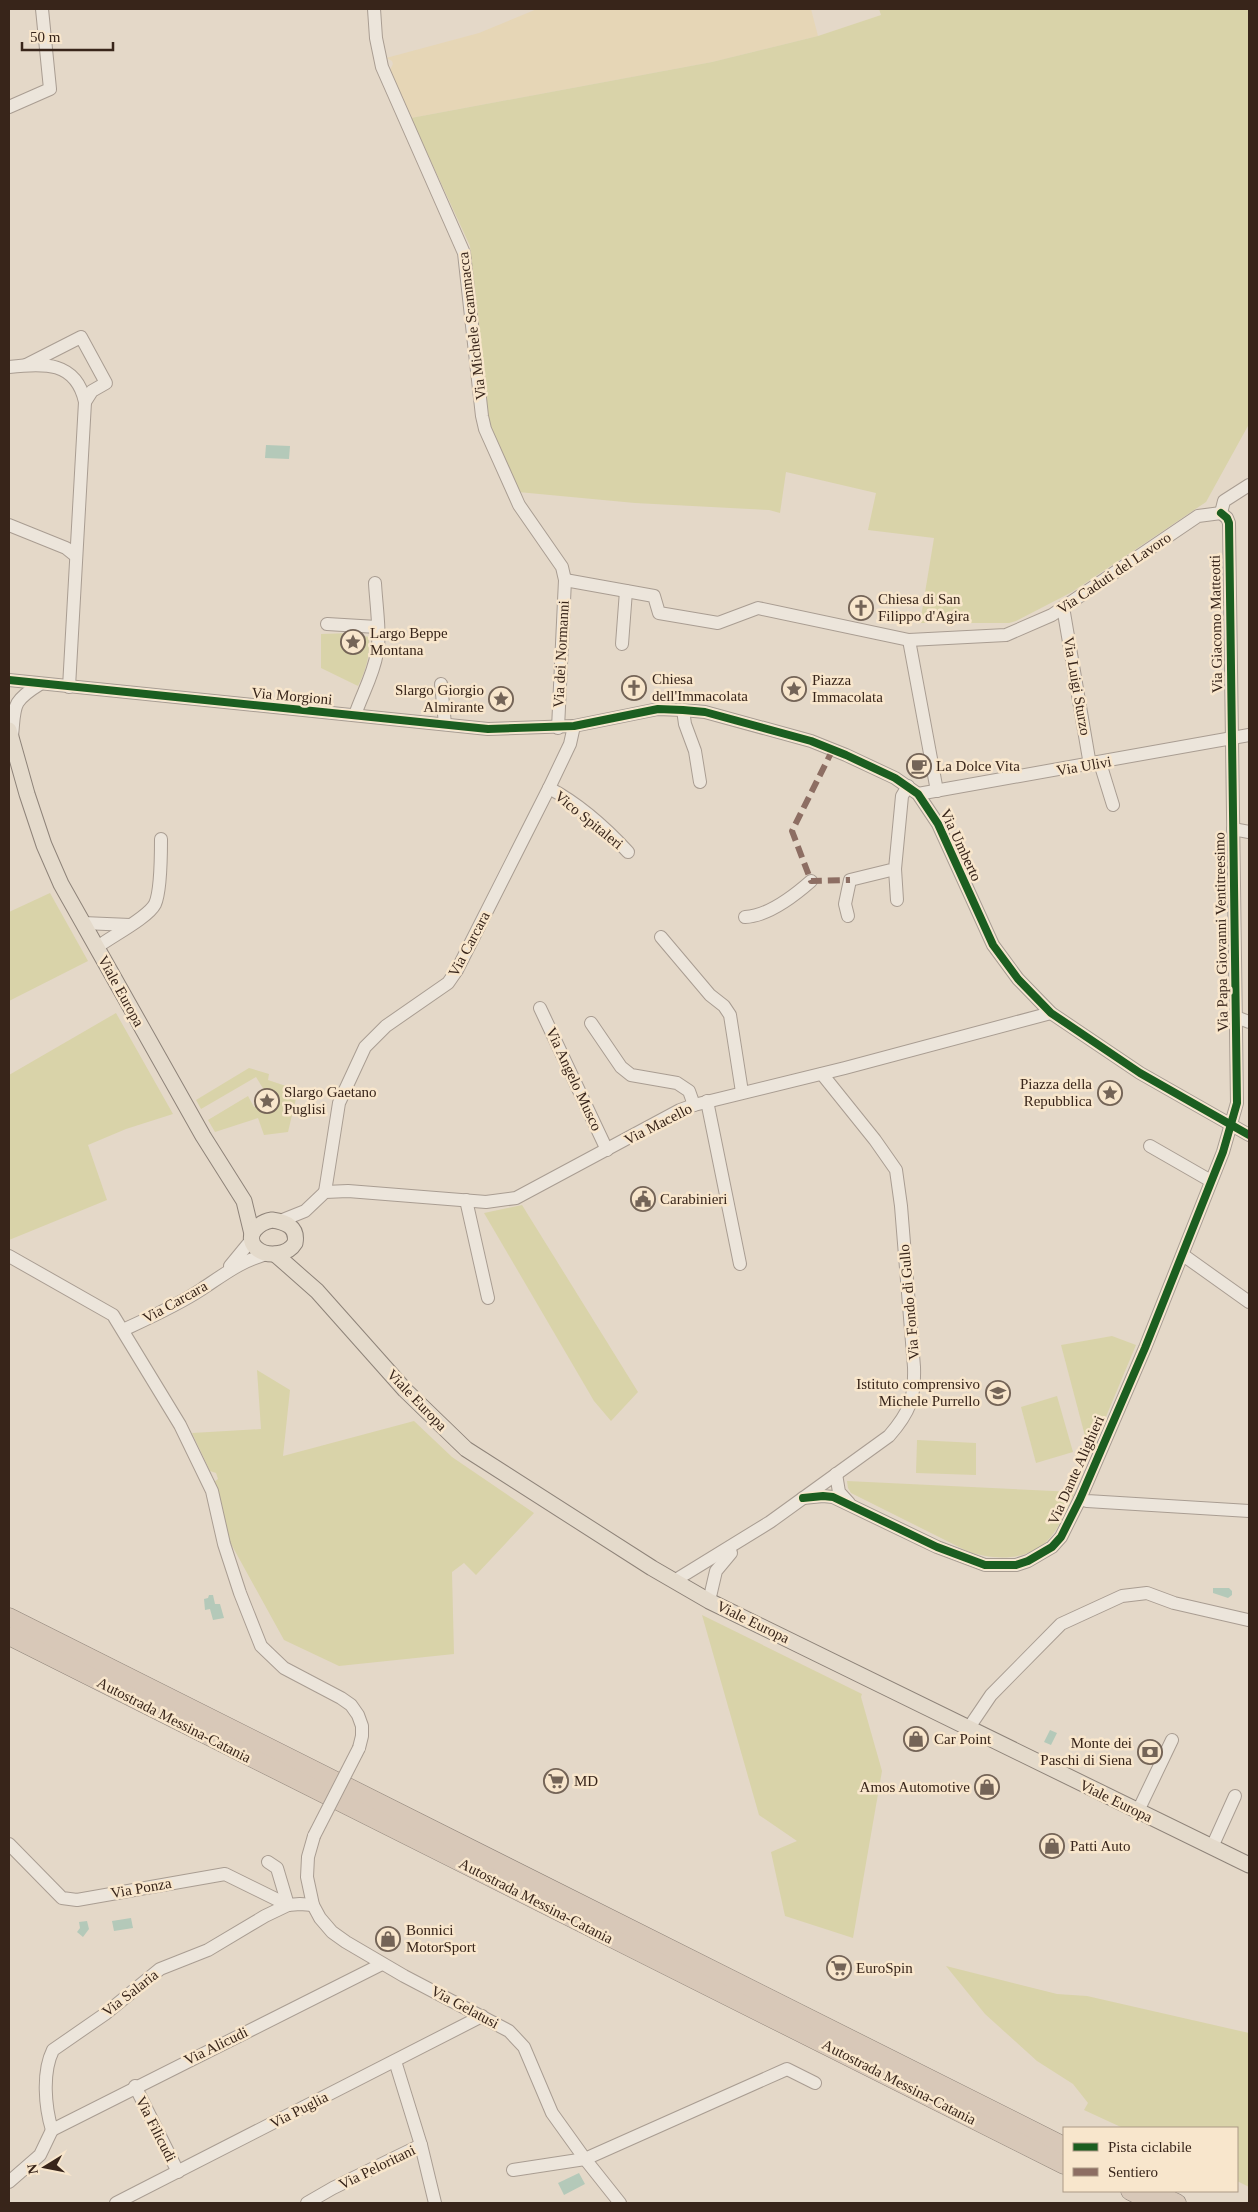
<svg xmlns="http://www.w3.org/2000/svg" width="1258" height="2212" font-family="Georgia,serif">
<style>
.farmland{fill:#e6d6b6}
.green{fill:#d9d3a9}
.water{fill:#b4c9b9}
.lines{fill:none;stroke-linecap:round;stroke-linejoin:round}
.minor-casing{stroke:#a99d92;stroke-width:14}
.major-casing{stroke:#8e8379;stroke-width:17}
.highway-casing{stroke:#8e8379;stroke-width:19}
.minor{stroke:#ece5db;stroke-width:12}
.major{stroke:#e4dacb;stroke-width:15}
.highway{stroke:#d8c8b8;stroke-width:18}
.minor-bridge-casing{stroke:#a99d92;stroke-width:14;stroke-linecap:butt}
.minor-bridge{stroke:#ece5db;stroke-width:12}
.quiet{stroke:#8d6e63;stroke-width:6;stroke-dasharray:12 6;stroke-linecap:butt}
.cycleway-casing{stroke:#f8e6cc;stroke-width:11}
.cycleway{stroke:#1b5e20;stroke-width:8}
.labels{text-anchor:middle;stroke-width:5;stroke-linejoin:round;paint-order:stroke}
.street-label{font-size:15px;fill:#38251a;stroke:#f8e6cc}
.poi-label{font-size:15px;fill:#38251a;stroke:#f8e6cc;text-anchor:start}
</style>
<rect width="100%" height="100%" fill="#e4d8c8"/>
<polygon class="farmland" points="537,9 811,9 818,36 712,62 411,118 390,70 393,64 392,61 386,58 479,33"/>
<g class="green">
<polygon points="879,9 1249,9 1249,424 1206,502 1072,592 1016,621 1009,623 920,623 934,538 868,530 876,493 786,472 780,513 769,510 635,503 518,492 490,428 484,392 470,246 411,118 712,62 818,36 881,15"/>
<path d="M 350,633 L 369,637 C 370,656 366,670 358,686 L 321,668 L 321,634 Z"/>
<polygon points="50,893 88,961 9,1001 9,912"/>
<polygon points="116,1013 173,1114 126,1129 88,1145 107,1200 9,1240 9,1075"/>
<polygon points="249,1068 269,1074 268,1080 298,1090 288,1132 264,1135 258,1118 215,1132 208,1120 248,1096 254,1107 269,1098 256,1077 201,1109 196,1100"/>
<polygon points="522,1205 638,1392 611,1421 594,1401 484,1213"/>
<polygon points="1112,1336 1136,1345 1090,1455 1061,1345"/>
<polygon points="257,1370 290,1390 283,1456 414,1421 452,1457 534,1513 476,1575 464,1563 452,1572 454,1654 339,1666 284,1640 230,1542 214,1482 218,1479 216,1473 210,1471 192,1433 261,1429"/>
<polygon points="1057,1396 1073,1452 1036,1463 1021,1407"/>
<polygon points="917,1440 976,1443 976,1475 916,1473"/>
<path d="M 847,1481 L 1075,1492 C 1068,1506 1062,1522 1053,1534 C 1033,1562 995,1561 967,1551 L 851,1493 L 848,1488 Z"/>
<polygon points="702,1615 862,1694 861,1697 882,1771 853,1938 785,1916 771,1852 797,1841 759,1815"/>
<polygon points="946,1966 1057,1994 1087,1996 1249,2033 1249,2187 1237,2181 1237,2128 1123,2128 1084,2110 1088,2103 1073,2084 1037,2061 985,2014"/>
</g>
<g class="water">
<polygon points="266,445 290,446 289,459 265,458"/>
<polygon points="1213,1588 1229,1588 1232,1591 1232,1595 1228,1598 1213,1593"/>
<polygon points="209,1595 213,1595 215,1604 220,1604 224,1618 213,1620 210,1609 205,1610 204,1599 208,1598"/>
<polygon points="1050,1730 1057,1733 1051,1745 1044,1742"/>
<polygon points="131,1918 133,1928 114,1931 112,1921"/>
<polygon points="87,1921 89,1929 83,1937 77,1932 80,1928 79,1922"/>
<polygon points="579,2173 585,2184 564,2195 558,2183"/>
</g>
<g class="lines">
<defs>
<g id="minor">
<polyline points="374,9 376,38 382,67 464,253 482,416 485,429 519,505 562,567 565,580 558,728"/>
<polyline points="9,107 50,89 42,9"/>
<polyline points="26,365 81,337 106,383 92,391 85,402"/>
<path d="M 9,367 C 44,363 76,361 85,402 L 69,687"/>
<polyline points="1221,513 1224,501 1249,485"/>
<polyline points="9,525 66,548 76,556"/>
<polyline points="565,580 654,596 659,613 718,623 758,608 909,640 1006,635 1052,615 1198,516 1221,513"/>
<polyline points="1063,607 1090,765"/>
<polyline points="327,624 377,627"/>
<polyline points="909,640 937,791"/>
<polyline points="622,644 626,591"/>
<polyline points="9,680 488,729 574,726 658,709 683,710 705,712 811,741 846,755 895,778 918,794 938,824 993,945 1018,979 1051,1013 1140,1073 1249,1135"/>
<polyline points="441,684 445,724"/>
<polyline points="683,710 685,724 695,751 700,782"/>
<path d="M 355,715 C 362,694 373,676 377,653 C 381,636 376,603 375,583"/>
<path d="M 12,737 C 15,706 11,702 40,684"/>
<polyline points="1100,763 1113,805"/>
<path d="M 549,788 C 579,804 605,827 628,852"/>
<polyline points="918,794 1249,735"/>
<polyline points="1233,829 1249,832"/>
<polyline points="895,869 897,900"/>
<polyline points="848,916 845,904 850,880 895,869 902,796 908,786"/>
<path d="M 745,917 C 768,916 794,896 811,881"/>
<polyline points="83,923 130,925"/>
<polyline points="661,937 710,995 724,1006 730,1015 742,1092"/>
<path d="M 96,948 C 110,937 148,918 155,904 C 161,891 161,855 161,839"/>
<polyline points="540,1008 607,1150"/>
<polyline points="1236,1017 1249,1022"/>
<polyline points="591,1023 621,1067 631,1075 677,1083 689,1091 694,1105"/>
<polyline points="707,1101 740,1264"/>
<polyline points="1150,1146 1211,1181"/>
<polyline points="325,1192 339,1103 365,1047 386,1026 448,983 457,970 549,788 570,744 574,726"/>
<polyline points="466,1200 488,1298"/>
<polyline points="280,1221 305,1211 325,1192 348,1191 486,1202 516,1198 680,1110 694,1105 845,1068 1051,1013"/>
<polyline points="1183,1255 1249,1302"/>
<polyline points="9,1256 113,1315 180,1425 212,1491 224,1544 240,1593 261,1646 284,1668 341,1698 351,1705 358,1715 362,1726 362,1736 359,1748"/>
<polyline points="230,1266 253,1238"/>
<path d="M 123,1330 C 149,1318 178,1305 202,1289 C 226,1273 242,1260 271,1253"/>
<polyline points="836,1474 839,1492 849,1503"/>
<polyline points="803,1498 823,1496 833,1497 937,1547 985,1565 1016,1565 1028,1561 1052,1547 1061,1537 1080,1499 1145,1348 1223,1152 1237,1103 1229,523 1227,518 1221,513"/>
<polyline points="1080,1499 1087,1501 1249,1511"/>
<path d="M 674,1581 L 770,1522 L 889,1436 C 910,1412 915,1398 914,1367 L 901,1206 L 896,1170 L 875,1140 L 822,1074"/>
<polyline points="709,1601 716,1571 731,1553"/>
<polyline points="968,1729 991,1695 1061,1624 1122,1596 1147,1593 1174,1603 1248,1620"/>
<polyline points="1138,1811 1172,1740"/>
<polyline points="314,1836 308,1857 307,1877 313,1905 320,1918 332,1932 346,1942 404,1976 509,2031 524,2047 552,2113 585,2159 620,2203"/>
<polyline points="9,1844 62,1898 77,1900 225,1874 288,1905"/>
<polyline points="1212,1847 1235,1796"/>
<polyline points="268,1862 277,1868 288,1905"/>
<polyline points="395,2061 421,2145 435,2203"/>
<polyline points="135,2086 178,2172"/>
<path d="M 52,2130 C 45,2107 42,2072 53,2050 L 105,2014 L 160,1969 L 208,1950 L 265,1916 L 288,1905 L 300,1904 L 313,1905"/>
<polyline points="52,2130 382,1964"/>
<polyline points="513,2170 585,2159 787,2069 815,2083"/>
<polyline points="9,2182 40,2155 52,2130"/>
<polyline points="116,2203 482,2016"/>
<polyline points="307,2203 333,2188 421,2145"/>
</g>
<g id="major">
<polyline points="9,730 27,794 44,845 61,884 203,1136 244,1201 252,1234"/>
<path d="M 272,1220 C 286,1222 298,1227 295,1243 C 288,1255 267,1258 256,1248 C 243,1235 260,1222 272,1220 Z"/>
<polyline points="275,1254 317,1291 405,1390 466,1449 652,1568 709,1601 1249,1865"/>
</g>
<g id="highway">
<polyline points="9,1617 1064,2146"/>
<polyline points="9,1636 1064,2165"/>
<polyline points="1130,2191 1154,2203"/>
<polyline points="1152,2191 1177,2203"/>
</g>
</defs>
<use href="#minor" class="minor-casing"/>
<use href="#major" class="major-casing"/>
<use href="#highway" class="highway-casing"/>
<use href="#minor" class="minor"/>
<use href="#major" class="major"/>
<use href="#highway" class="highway"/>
<defs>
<polyline id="minor-bridge" points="314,1836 359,1748"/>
</defs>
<use href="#minor-bridge" class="minor-bridge-casing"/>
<use href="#minor-bridge" class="minor-bridge"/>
<polyline class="quiet" points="833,749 792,831 811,881 850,880"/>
<defs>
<g id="cycleway">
<polyline points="9,680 488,729 574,726 658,709 683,710 705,712 811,741 846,755 895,778 918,794 938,824 993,945 1018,979 1051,1013 1140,1073 1249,1135"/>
<polyline points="803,1498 823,1496 833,1497 937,1547 985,1565 1016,1565 1028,1561 1052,1547 1061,1537 1080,1499 1145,1348 1223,1152 1237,1103 1229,523 1227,518 1221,513"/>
</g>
</defs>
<use href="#cycleway" class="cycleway-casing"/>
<use href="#cycleway" class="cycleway"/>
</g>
<defs>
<symbol id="church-ring" viewBox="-11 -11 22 22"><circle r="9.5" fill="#f8e6cc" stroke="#746457" stroke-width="1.5"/><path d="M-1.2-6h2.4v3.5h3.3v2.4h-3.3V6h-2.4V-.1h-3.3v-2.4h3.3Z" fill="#746457"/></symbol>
<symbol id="sight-ring" viewBox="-11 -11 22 22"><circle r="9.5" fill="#f8e6cc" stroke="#746457" stroke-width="1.5"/><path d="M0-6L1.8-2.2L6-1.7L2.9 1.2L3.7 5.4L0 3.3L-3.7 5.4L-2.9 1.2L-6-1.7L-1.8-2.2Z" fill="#746457"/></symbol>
<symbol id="cafe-ring" viewBox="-11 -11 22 22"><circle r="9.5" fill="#f8e6cc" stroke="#746457" stroke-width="1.5"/><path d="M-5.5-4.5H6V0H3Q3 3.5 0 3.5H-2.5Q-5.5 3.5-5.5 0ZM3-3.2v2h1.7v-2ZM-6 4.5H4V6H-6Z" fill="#746457"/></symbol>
<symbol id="civic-ring" viewBox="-11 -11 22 22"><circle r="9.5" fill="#f8e6cc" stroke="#746457" stroke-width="1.5"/><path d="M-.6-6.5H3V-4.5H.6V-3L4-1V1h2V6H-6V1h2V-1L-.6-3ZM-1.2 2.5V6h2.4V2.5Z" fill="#746457"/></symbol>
<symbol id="school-ring" viewBox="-11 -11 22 22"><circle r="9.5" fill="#f8e6cc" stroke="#746457" stroke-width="1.5"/><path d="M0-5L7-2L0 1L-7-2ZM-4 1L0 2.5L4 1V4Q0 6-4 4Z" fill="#746457"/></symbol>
<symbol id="shop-ring" viewBox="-11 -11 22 22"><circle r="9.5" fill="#f8e6cc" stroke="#746457" stroke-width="1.5"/><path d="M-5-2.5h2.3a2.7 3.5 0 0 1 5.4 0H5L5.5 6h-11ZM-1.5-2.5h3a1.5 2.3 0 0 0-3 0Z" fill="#746457"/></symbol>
<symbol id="bank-ring" viewBox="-11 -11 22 22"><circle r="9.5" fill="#f8e6cc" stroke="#746457" stroke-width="1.5"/><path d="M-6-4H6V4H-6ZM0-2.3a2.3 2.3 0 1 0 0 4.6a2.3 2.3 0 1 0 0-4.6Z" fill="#746457"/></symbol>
<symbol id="supermarket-ring" viewBox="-11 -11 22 22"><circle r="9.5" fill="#f8e6cc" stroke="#746457" stroke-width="1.5"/><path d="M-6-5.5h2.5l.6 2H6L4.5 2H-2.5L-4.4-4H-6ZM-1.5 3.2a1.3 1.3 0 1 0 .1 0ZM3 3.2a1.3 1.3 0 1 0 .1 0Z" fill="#746457"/></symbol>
</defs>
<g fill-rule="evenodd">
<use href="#church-ring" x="847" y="594" width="28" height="28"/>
<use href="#sight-ring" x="339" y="628" width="28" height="28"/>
<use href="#church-ring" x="620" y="674" width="28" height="28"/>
<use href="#sight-ring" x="780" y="675" width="28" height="28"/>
<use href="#sight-ring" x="487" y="685" width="28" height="28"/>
<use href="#cafe-ring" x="905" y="752" width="28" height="28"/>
<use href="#sight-ring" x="1096" y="1079" width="28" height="28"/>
<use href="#sight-ring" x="253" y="1087" width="28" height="28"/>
<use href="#civic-ring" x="629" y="1185" width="28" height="28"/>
<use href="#school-ring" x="984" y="1379" width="28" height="28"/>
<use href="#shop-ring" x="902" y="1725" width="28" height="28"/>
<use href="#bank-ring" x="1136" y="1738" width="28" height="28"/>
<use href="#supermarket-ring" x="542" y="1767" width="28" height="28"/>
<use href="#shop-ring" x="973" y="1773" width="28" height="28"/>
<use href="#shop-ring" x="1038" y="1832" width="28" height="28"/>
<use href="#shop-ring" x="374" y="1925" width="28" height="28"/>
<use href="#supermarket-ring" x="825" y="1954" width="28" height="28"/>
</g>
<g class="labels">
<g class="street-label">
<text transform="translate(472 326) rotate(-97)" y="5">Via Michele Scammacca</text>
<text transform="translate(1114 573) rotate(-34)" y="5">Via Caduti del Lavoro</text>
<text transform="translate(1216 624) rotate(-91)" y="5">Via Giacomo Matteotti</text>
<text transform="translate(561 654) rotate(-87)" y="5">Via dei Normanni</text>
<text transform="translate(1077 686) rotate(80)" y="5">Via Luigi Sturzo</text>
<text transform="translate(292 696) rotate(5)" y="5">Via Morgioni</text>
<text transform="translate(1084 766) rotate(-10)" y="5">Via Ulivi</text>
<text transform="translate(589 820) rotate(39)" y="5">Vico Spitaleri</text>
<text transform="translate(961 845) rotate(65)" y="5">Via Umberto</text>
<text transform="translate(1221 932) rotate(-91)" y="5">Via Papa Giovanni Ventitreesimo</text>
<text transform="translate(469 944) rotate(-62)" y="5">Via Carcara</text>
<text transform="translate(121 991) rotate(61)" y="5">Viale Europa</text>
<text transform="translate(574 1079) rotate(65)" y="5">Via Angelo Musco</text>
<text transform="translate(658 1124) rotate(-27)" y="5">Via Macello</text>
<text transform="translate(175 1302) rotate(-29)" y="5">Via Carcara</text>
<text transform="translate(909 1302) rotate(-95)" y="5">Via Fondo di Gullo</text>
<text transform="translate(417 1400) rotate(46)" y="5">Viale Europa</text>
<text transform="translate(1076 1470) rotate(-66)" y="5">Via Dante Alighieri</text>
<text transform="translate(753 1622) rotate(26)" y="5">Viale Europa</text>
<text transform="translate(174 1720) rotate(27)" y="5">Autostrada Messina-Catania</text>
<text transform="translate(1116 1801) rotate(26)" y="5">Viale Europa</text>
<text transform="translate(141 1888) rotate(-10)" y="5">Via Ponza</text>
<text transform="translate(536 1901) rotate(27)" y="5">Autostrada Messina-Catania</text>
<text transform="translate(130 1993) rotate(-38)" y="5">Via Salaria</text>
<text transform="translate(465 2007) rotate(28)" y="5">Via Gelatusi</text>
<text transform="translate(216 2046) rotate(-26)" y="5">Via Alicudi</text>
<text transform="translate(899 2082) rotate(27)" y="5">Autostrada Messina-Catania</text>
<text transform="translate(299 2110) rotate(-27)" y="5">Via Puglia</text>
<text transform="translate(156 2129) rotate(63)" y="5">Via Filicudi</text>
<text transform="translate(377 2167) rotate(-26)" y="5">Via Peloritani</text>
</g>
<g class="poi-label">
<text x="878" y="604">Chiesa di San<tspan x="878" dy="17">Filippo d'Agira</tspan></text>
<text x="370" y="638">Largo Beppe<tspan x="370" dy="17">Montana</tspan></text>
<text x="652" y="684">Chiesa<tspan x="652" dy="17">dell'Immacolata</tspan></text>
<text x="812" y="685">Piazza<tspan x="812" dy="17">Immacolata</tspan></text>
<text x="484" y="695" text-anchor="end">Slargo Giorgio<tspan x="484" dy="17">Almirante</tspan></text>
<text x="936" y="771">La Dolce Vita</text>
<text x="1092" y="1089" text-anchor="end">Piazza della<tspan x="1092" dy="17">Repubblica</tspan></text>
<text x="284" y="1097">Slargo Gaetano<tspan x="284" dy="17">Puglisi</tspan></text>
<text x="660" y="1204">Carabinieri</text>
<text x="980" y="1389" text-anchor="end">Istituto comprensivo<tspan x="980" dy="17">Michele Purrello</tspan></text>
<text x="934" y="1744">Car Point</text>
<text x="1132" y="1748" text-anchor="end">Monte dei<tspan x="1132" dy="17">Paschi di Siena</tspan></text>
<text x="574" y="1786">MD</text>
<text x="970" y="1792" text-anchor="end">Amos Automotive</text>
<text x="1070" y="1851">Patti Auto</text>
<text x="406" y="1935">Bonnici<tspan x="406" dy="17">MotorSport</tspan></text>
<text x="856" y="1973">EuroSpin</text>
</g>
</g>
<rect width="1258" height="2212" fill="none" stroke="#38251a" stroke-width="20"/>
<rect x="1063" y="2127" width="175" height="65" fill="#f8e6cc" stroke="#ab9985"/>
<rect x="1073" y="2143" width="25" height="8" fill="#1b5e20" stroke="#ab9985"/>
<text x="1108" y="2152" font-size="15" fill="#38251a">Pista ciclabile</text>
<rect x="1073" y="2168" width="25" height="8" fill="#8d6e63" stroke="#ab9985"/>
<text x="1108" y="2177" font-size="15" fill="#38251a">Sentiero</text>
<g transform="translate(45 2167) rotate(260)" stroke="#f8e6cc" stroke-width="4" paint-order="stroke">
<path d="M0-4L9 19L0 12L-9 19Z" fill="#38251a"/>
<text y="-8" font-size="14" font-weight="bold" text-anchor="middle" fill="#38251a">N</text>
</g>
<path d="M22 42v8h91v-8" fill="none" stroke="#38251a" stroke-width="2.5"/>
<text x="30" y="42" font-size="15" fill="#38251a" stroke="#f8e6cc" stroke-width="4" paint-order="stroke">50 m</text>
</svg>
